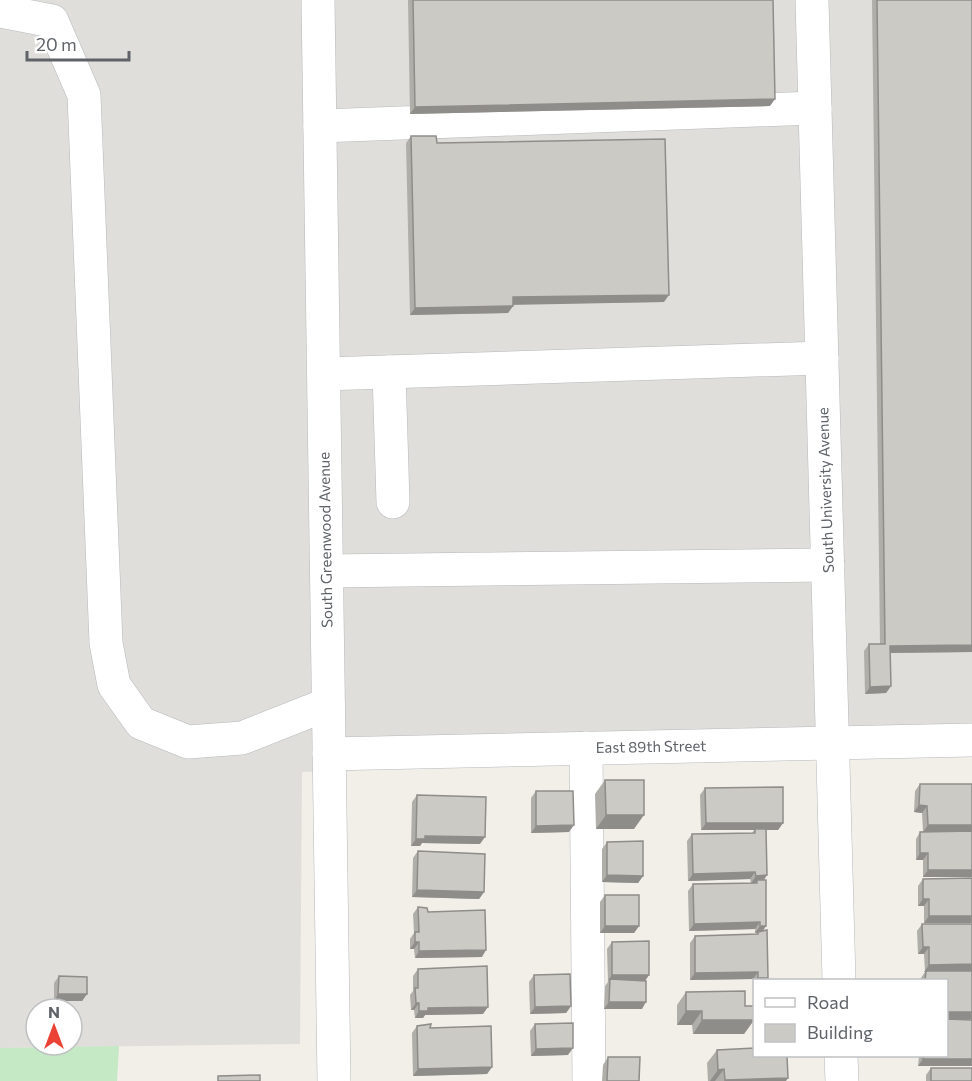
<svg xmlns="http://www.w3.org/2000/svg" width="972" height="1081" font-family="Commissioner,sans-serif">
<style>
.industrial{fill:#e0deda;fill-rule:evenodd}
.green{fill:#c5e8c5}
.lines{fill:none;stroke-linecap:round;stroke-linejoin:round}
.minor-casing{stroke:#b5b8bc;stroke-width:34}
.minor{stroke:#fff;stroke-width:33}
.wall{fill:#afaea9}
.shaded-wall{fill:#8f8d8a}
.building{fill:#cccac5;stroke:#8f8d8a;stroke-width:1.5}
.labels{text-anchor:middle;stroke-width:5;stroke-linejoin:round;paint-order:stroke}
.street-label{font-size:15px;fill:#5f6368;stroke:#fff}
</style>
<rect width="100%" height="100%" fill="#f1efe8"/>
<path class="industrial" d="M 0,0 L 972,0 L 972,748 L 302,772 L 300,1044 L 0,1048 ZM 36,1009 L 72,1009 L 72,1045 L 36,1045 Z"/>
<polygon class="green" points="119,1046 117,1081 0,1081 0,1048"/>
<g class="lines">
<defs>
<g id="minor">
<polyline points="318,0 334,1081"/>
<polyline points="812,0 839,980"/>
<polyline points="0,11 52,21 84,95 106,643 114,685 141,723 188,742 242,738 328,704"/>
<polyline points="320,126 815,108"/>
<polyline points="389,372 393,502"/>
<polyline points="324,374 822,358"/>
<polyline points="327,571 828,565"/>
<polyline points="586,748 589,1081"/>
<polyline points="329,754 972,740"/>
<polyline points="841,1056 842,1081"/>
</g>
</defs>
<use href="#minor" class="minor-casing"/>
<use href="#minor" class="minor"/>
</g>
<g class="wall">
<polygon points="408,0 773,0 770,106 410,114"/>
<polygon points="872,0 972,0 972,652 890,653 891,686 886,693 865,694 864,651 869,644 880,644"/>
<polygon points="411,136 437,143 664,302 513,304 513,306 508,313 410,315 406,143"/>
<polygon points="605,780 634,829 596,829 595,794"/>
<polygon points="920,784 972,877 923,877 923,860 916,860 916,839 920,832 923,832 922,813 914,812 915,791"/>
<polygon points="705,788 783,823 778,830 766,830 767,875 764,880 766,926 763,931 768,978 766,981 754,981 754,985 753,985 753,979 690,980 690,943 695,936 756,934 757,933 755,933 755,929 689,931 688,891 693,884 755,883 756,883 751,883 750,879 688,881 687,841 692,834 752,833 754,830 701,830 700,795"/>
<polygon points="536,791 569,832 531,833 531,798"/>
<polygon points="417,795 480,844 422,843 420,846 411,846 412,802"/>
<polygon points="607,842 643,876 638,883 602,882 602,849"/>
<polygon points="418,851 484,892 479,899 412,897 413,858"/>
<polygon points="923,879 972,923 924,923 924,906 918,906 918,886"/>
<polygon points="605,895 639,926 634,933 600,933 600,902"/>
<polygon points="418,907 428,912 482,957 415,958 414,949 410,949 410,939 414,933 413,914"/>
<polygon points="922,924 972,1020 972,1066 918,1066 919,1056 946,1056 946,981 921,981 921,978 925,972 924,954 918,954 917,931"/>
<polygon points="612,942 649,975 645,981 642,1009 604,1009 605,986 608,982 607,949"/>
<polygon points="418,969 483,1014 425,1015 423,1018 415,1018 414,1010 411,1010 410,995 413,991 413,976"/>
<polygon points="534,975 571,1006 566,1013 530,1014 529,982"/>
<polygon points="59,976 87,994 82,1001 54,1001 54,983"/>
<polygon points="686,992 745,1006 754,1020 744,1034 693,1034 692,1025 677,1025 677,1005"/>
<polygon points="535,1024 568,1055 531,1056 530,1031"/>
<polygon points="417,1026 430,1028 492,1067 487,1074 413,1076 412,1033"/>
<polygon points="717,1050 786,1081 708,1081 707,1063"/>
<polygon points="608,1057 639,1081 602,1081 603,1065"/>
<polygon points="931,1068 972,1081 926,1081 926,1075"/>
</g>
<g class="shaded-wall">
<polygon points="775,99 770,106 410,114 415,107"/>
<polygon points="669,295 664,302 508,305 513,297"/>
<polygon points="513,306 508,313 410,315 415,308"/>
<polygon points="972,645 972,652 885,653 890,646"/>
<polygon points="891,686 886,693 865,694 870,687"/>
<polygon points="919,805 927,806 922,813 914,812"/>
<polygon points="606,815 644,815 634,829 596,829"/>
<polygon points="706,823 783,823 778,830 701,830"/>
<polygon points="574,825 569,832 531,833 536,826"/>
<polygon points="928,825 972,825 972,832 923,832"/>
<polygon points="425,836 485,837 480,844 422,843 420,846 411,846 416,839"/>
<polygon points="920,853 928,853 923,860 916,860"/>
<polygon points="928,870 972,870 972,877 923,877"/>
<polygon points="755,872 750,879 688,881 693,874"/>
<polygon points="607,875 643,876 638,883 602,882"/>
<polygon points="767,875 762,882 757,880 756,883 751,883 756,876"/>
<polygon points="417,890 484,892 479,899 412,897"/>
<polygon points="923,899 929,899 924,906 918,906"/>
<polygon points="929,916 972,916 972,923 924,923"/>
<polygon points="760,922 755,929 689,931 694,924"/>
<polygon points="605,926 639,926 634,933 600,933"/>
<polygon points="760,926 766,926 761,933 755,933"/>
<polygon points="415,942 419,942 414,949 410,949"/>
<polygon points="923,947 929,947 924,954 918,954"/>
<polygon points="486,950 482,957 415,958 419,951"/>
<polygon points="972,964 972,971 924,972 929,965"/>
<polygon points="758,972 753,979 690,980 695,973"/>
<polygon points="612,975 649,975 644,982 610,979 607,982"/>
<polygon points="758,978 768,978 766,981 756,981"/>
<polygon points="58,994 87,994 82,1001 54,1001"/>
<polygon points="609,1002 646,1002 642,1009 604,1009"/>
<polygon points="416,1003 419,1003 414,1010 411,1010"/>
<polygon points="571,1006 566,1013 530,1014 535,1007"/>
<polygon points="488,1007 483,1014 425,1015 423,1018 415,1018 419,1011 428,1008"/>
<polygon points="686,1011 702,1011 692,1025 677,1025"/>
<rect x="946" y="1012" width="26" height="7"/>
<polygon points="702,1020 754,1020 744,1034 693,1034"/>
<polygon points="573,1048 568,1055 531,1056 536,1049"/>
<polygon points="923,1059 972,1059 972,1066 918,1066"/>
<polygon points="492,1067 487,1074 413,1076 418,1069"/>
<polygon points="724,1069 715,1081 710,1081 718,1070"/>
<polygon points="788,1078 786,1081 724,1081 725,1080"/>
</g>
<g class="building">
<polygon points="413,0 773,0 775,99 415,107"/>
<polygon points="877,0 972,0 972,645 890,646 891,686 870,687 869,644 885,644"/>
<polygon points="411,136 436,136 437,143 665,139 669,295 513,297 513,306 415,308"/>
<polygon points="605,780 644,780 644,815 606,815"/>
<polygon points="920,784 972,784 972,825 928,825 927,806 919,805"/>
<polygon points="783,787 783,823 706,823 705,788"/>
<polygon points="536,791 573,791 574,825 536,826"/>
<polygon points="417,795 486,797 485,837 425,836 425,839 416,839"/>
<polygon points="755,829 766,829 767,875 756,876 755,872 693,874 692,834 755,833"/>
<polygon points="972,831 972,870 928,870 928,853 920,853 920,832"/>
<polygon points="643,841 643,876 607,875 607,842"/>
<polygon points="418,851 485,854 484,892 417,890"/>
<polygon points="972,878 972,916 929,916 929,899 923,899 923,879"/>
<polygon points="757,880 766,880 766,926 760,926 760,922 694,924 693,884 757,883"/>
<rect x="605" y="895" width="34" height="31"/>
<polygon points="418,907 427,908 428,912 485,910 486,950 419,951 419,942 415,942 415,932 419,932"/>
<polygon points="922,924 972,924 972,964 929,965 929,947 923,947"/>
<polygon points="767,930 768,978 758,978 758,972 695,973 695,936 758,934 758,932"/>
<polygon points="649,941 649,975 612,975 612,942"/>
<polygon points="487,966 488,1007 428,1008 428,1011 419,1011 419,1003 416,1003 415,988 418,988 418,969"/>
<polygon points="926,971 972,971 972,1012 946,1012 946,981 925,981"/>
<polygon points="570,974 571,1006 535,1007 534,975"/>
<polygon points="59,976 87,977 87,994 58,994"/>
<polygon points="610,979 646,981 646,1002 609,1002"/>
<polygon points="745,991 745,1006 754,1006 754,1020 702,1020 702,1011 686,1011 686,992"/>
<polygon points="946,1019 972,1020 972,1059 923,1059 924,1056 946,1056"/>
<polygon points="573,1023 573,1048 536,1049 535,1024"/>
<polygon points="431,1024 430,1028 491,1026 492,1067 418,1069 417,1026"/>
<polygon points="754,1048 754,1056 787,1056 788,1078 725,1080 724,1069 718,1070 717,1050"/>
<polygon points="608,1057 640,1057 639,1081 607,1081"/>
<rect x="931" y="1068" width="41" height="13"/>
<polygon points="260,1075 260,1081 218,1081 218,1076"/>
</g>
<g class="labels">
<g class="street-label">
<text transform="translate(826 490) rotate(-92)" y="5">South University Avenue</text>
<text transform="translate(326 540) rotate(-91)" y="5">South Greenwood Avenue</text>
<text transform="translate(651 747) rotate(-1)" y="5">East 89th Street</text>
</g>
</g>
<rect x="753" y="979" width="195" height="78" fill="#ffffff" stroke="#bfc1c3" stroke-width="1.5"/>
<rect x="765" y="998" width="30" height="9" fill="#ffffff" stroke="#bfc1c3" stroke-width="1.5"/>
<text x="807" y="1009" font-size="18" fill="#5f6368">Road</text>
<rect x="765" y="1024" width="30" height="18" fill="#cccac5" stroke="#bfc1c3" stroke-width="1.5"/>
<text x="807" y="1039" font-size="18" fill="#5f6368">Building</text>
<g transform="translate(54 1027)"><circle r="28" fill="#ffffff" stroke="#bfc1c3" stroke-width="1.5"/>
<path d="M0-4.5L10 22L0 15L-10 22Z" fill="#ea4335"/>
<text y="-9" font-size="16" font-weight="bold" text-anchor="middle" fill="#5f6368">N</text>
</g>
<path d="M27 51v9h102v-9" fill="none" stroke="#5f6368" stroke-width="3"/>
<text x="36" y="51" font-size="18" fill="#5f6368" stroke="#ffffff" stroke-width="4.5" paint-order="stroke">20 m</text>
</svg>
